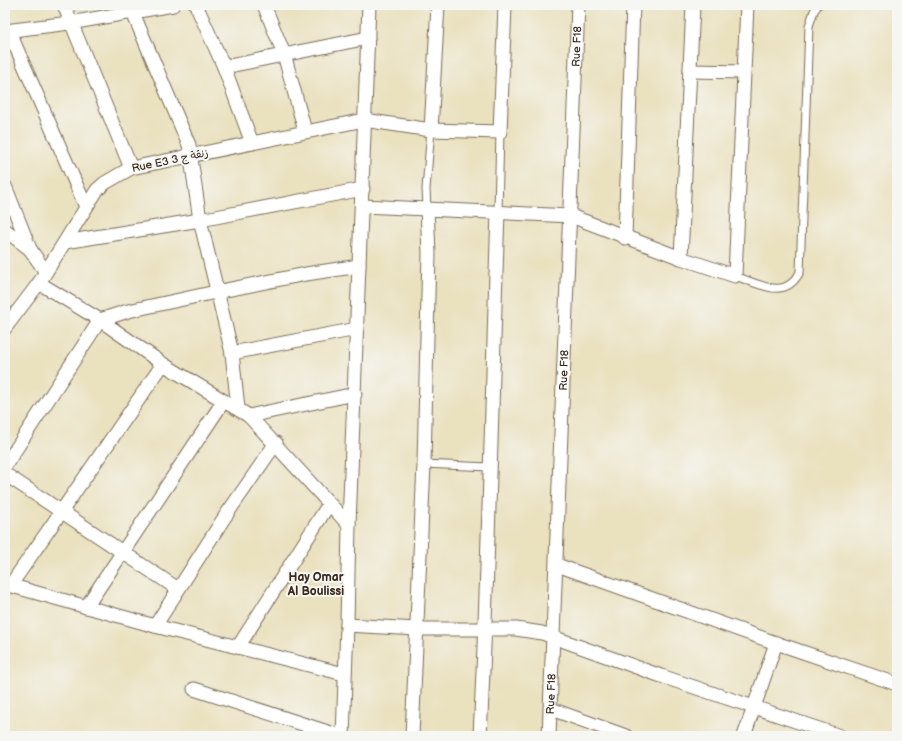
<svg xmlns="http://www.w3.org/2000/svg" width="902" height="741" font-family="'Balsamiq Sans','Playpen Sans Arabic',sans-serif">
<style>
.lines{fill:none;stroke-linecap:round;stroke-linejoin:round}
.service-casing{stroke:#786a56;stroke-width:9}
.minor-casing{stroke:#786a56;stroke-width:15}
.service{stroke:#fff;stroke-width:7}
.minor{stroke:#fff;stroke-width:13}
.labels{text-anchor:middle;stroke-width:4;stroke-linejoin:round;paint-order:stroke}
.street-label{font-size:11px;fill:#3b2a1e;stroke:#f6f6f2}
.neighbourhood-label{font-size:12px;font-weight:bold;fill:#3b2a1e;stroke:#f6f6f2}
</style>
<rect width="100%" height="100%" fill="#f6f6f2"/>
<filter id="ink" filterUnits="userSpaceOnUse"><feTurbulence type="fractalNoise" baseFrequency=".025" numOctaves="2"/><feDisplacementMap in="SourceGraphic" scale="8" xChannelSelector="R" yChannelSelector="G"/><feConvolveMatrix kernelMatrix="1 2 1 2 8 2 1 2 1" color-interpolation-filters="sRGB"/></filter>
<filter id="wash" filterUnits="userSpaceOnUse"><feTurbulence type="fractalNoise" baseFrequency=".012" numOctaves="4" result="noise"/><feDisplacementMap in="SourceGraphic" scale="16" xChannelSelector="R" yChannelSelector="G"/><feGaussianBlur stdDeviation="0.9" result="paint"/><feColorMatrix in="noise" values="0 0 0 0 0 0 0 0 0 0 0 0 0 0 0 0 0 1.4 0 .05"/><feComposite in="paint" operator="in"/></filter>
<g filter="url(#wash)">
<rect width="100%" height="100%" fill="#eae1bf"/>
</g>
<g filter="url(#ink)">
<g class="lines">
<defs>
<g id="service">
<polyline points="427,208 426,189 431,130"/>
<polyline points="498,212 500,132"/>
<path d="M 735,276 C 760,284 785,301 800,272 L 809,26 L 814,11 L 818,5"/>
<polyline points="424,464 489,467"/>
</g>
<g id="minor">
<polyline points="64,5 131,168"/>
<polyline points="196,5 224,67 252,143"/>
<polyline points="264,5 284,54 305,131"/>
<polyline points="133,13 189,145 200,220 232,353 238,408"/>
<polyline points="5,31 70,23 173,5"/>
<polyline points="9,31 86,207"/>
<polyline points="224,67 368,38"/>
<polyline points="690,71 744,72"/>
<polyline points="431,130 438,5"/>
<polyline points="5,186 30,249 45,271"/>
<polyline points="363,206 571,216 681,258 735,276 747,5"/>
<polyline points="5,230 30,249"/>
<polyline points="625,238 633,5"/>
<polyline points="65,242 200,220 363,189"/>
<polyline points="681,258 693,5"/>
<polyline points="39,283 100,320 163,364 249,416 349,525"/>
<polyline points="5,328 39,283 97,190 105,183 131,168 364,120 431,130 500,132 505,5"/>
<polyline points="232,353 357,329"/>
<polyline points="249,416 355,394"/>
<polyline points="5,466 100,320 128,311 216,292 306,274 359,266"/>
<polyline points="5,474 178,589"/>
<polyline points="557,565 776,643 897,684"/>
<polyline points="5,584 155,626 344,674"/>
<polyline points="10,586 163,364"/>
<polyline points="86,607 223,402"/>
<polyline points="347,625 417,629 516,629 542,633 661,676 840,736"/>
<polyline points="155,626 224,518 276,443"/>
<polyline points="238,647 329,504"/>
<polyline points="194,689 340,736"/>
<polyline points="551,709 626,736"/>
<polyline points="343,736 347,625 349,525 369,5"/>
<polyline points="412,736 424,464 429,253 427,208"/>
<path d="M 480,736 C 489,561 492,386 498,212"/>
<path id="s1" d="M 549,736 L 578,5"/>
<polyline points="744,736 776,643"/>
</g>
</defs>
<use href="#service" class="service-casing"/>
<use href="#minor" class="minor-casing"/>
<use href="#service" class="service"/>
<use href="#minor" class="minor"/>
</g>
</g>
<g class="labels">
<g class="street-label">
<text dy="4" stroke="none"><textPath href="#s1" startOffset="690">Rue F18</textPath></text>
<text transform="translate(170 160) rotate(-12)" y="4">Rue E3 زنقة ج 3</text>
<text dy="4" stroke="none"><textPath href="#s1" startOffset="366">Rue F18</textPath></text>
<text dy="4" stroke="none"><textPath href="#s1" startOffset="42">Rue F18</textPath></text>
</g>
<g class="neighbourhood-label">
<text x="316" y="581">Hay Omar<tspan x="316" dy="14">Al Boulissi</tspan></text>
</g>
</g>
<rect width="902" height="741" fill="none" stroke="#f6f6f2" stroke-width="20"/>
</svg>
